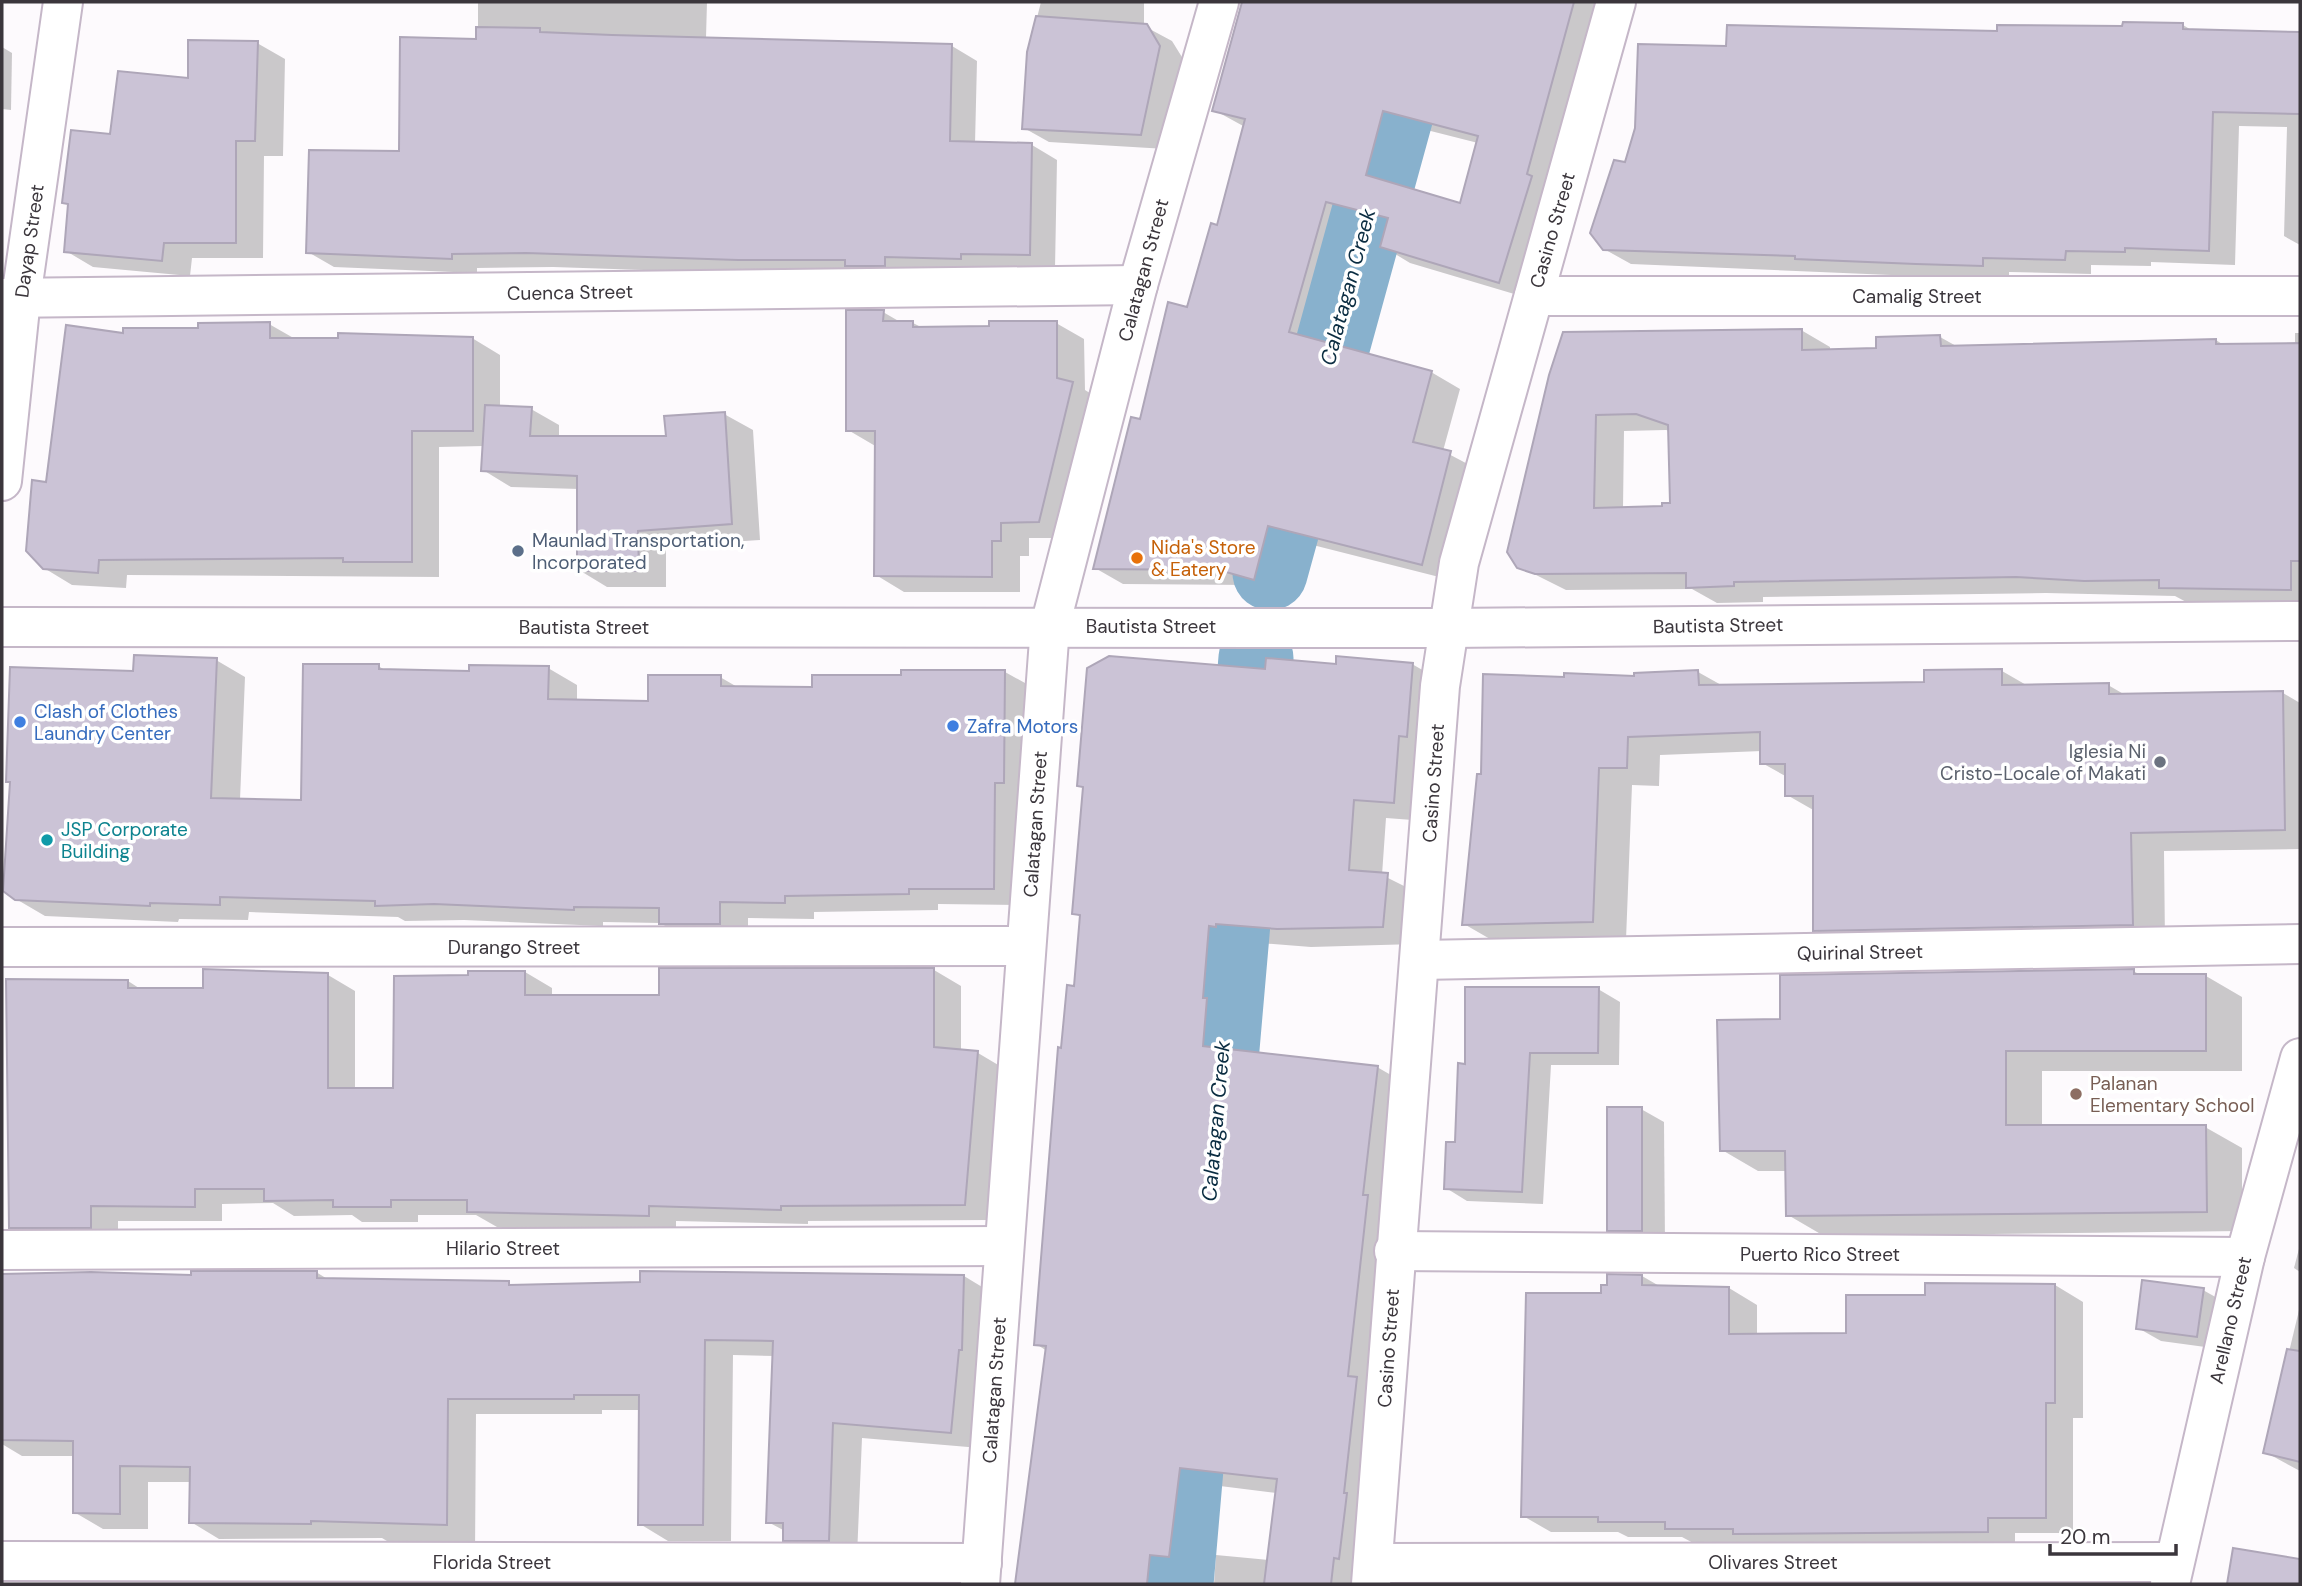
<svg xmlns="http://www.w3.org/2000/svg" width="2302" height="1586" font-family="'DM Sans',sans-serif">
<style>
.shadow{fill:#0003;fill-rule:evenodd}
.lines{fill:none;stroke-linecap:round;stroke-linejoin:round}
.river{stroke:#88b1cd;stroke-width:75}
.building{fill:#cbc3d6;stroke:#aea6b8;stroke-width:2;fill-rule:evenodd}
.minor-casing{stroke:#c5b7c8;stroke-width:42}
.minor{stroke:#fff;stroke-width:38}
.service-dot{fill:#5c6f8a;stroke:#fff;stroke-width:2.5}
.food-dot{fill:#e8710a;stroke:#fff;stroke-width:2.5}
.shop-dot{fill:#3f7fe0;stroke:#fff;stroke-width:2.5}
.worship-dot{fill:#6b7280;stroke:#fff;stroke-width:2.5}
.culture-dot{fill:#0f9aa8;stroke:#fff;stroke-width:2.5}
.education-dot{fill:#8d6e63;stroke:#fff;stroke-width:2.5}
.labels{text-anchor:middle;stroke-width:7;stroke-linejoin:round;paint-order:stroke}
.street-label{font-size:19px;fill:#3b363c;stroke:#fff}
.service-label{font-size:19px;fill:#4e5e75;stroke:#fff;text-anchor:start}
.food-label{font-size:19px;fill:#c56008;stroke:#fff;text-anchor:start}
.shop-label{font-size:19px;fill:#366cbe;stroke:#fff;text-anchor:start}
.worship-label{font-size:19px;fill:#5b616d;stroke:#fff;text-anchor:end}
.culture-label{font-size:19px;fill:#0d838f;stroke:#fff;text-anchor:start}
.education-label{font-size:19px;fill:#785e54;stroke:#fff;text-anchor:start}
.water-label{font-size:21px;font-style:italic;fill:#0b2d42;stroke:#fff}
</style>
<rect width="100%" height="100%" fill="#fdfafd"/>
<g class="shadow">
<polygon points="478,2 707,2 706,38 952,46 977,61 975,144 1032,145 1057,160 1055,269 765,274 553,267 477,268 477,273 334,267 308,252 401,153 478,41"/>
<polygon points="1041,2 1144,2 1144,26 1172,41 1185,62 1166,149 1049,142 1024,128 1028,53"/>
<path d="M 1243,2 L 1606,2 L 1528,298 L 1410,263 L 1382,246 L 1388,225 L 1355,217 L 1319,342 L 1431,372 L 1460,389 L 1443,451 L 1479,470 L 1451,580 L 1297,541 L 1282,595 L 1249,585 L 1123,584 L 1095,568 L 1141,422 L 1219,227 L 1245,127 L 1214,110 ZM 1411,126 L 1478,143 L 1461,205 L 1395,186 Z"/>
<polygon points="2183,25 2193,31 2300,31 2300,245 2284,236 2287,127 2239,126 2235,265 2151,262 2151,266 2091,265 2091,274 2009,272 2009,280 1631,264 1604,249 1626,164 1728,48"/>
<polygon points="257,43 285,59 283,156 264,156 263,258 192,258 190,276 93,267 66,251 70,205 64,202 112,136 189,80"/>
<polygon points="2,47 12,53 11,110 2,109"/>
<polygon points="883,312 902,323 913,323 923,328 1056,323 1084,339 1085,390 1101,400 1067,538 1029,538 1029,556 1020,556 1020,592 904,592 876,575 877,447 848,430"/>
<polygon points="269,324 297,340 472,338 500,355 500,407 531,409 559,425 559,438 668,438 724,414 753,430 760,540 666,546 666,587 607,587 579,570 579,489 511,487 483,470 484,446 439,447 439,577 127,575 126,588 72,585 44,568 47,484 125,335"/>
<path d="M 1801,330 L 1830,347 L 1830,351 L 1878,350 L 1940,337 L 1958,347 L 2216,340 L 2225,346 L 2295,345 L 2295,333 L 2300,333 L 2300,606 L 2190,604 L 2175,596 L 2046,593 L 1763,597 L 1763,602 L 1717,603 L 1692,589 L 1566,590 L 1518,566 L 1551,375 ZM 1666,430 L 1670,431 L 1672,505 L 1664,508 L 1623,509 L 1624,431 Z"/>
<polygon points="216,660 245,677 240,800 303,802 378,666 387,671 471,673 548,668 577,685 577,702 649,703 720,677 739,688 814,688 903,677 1005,672 1034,688 1022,905 938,904 938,910 814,912 814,919 748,918 748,940 690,940 660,923 603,922 603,926 464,920 405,921 398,917 249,912 248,920 179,919 178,922 45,916 16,899 135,673"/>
<polygon points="1412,664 1445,683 1426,821 1386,818 1382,875 1420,894 1416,944 1311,947 1248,942 1248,945 1242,944 1235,1016 1239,1018 1236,1052 1377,1067 1410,1086 1365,1584 1214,1584 1216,1555 1269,1560 1277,1493 1212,1485 1202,1575 1182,1573 1181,1584 1016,1584 1047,1351 1036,1344 1063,1050 1076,988 1082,918 1074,913 1085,789 1079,785 1266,671"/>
<polygon points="2002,671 2028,686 2108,685 2127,696 2283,693 2300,703 2300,849 2164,851 2165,943 1848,949 1815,930 1815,811 1787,795 1787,777 1762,763 1762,751 1660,755 1659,786 1632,785 1626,940 1497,943 1464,924 1482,775 1566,679 1698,672 1723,686 1925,683"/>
<polygon points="934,970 961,986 961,1051 978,1053 1005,1069 992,1220 808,1221 808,1224 676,1221 676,1230 497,1227 476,1215 418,1215 418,1222 362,1222 352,1215 294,1216 273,1203 222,1204 222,1221 118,1221 118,1243 38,1243 10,1227 128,981 142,990 205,990 328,975 355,991 355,1090 395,1090 470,977 525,972 552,988 552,997 661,997"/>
<polygon points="2133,971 2143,976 2206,976 2242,997 2242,1071 2042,1071 2042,1127 2205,1127 2242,1148 2242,1231 1824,1236 1788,1215 1787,1171 1758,1171 1722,1150 1782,1021"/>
<polygon points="1598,989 1620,1002 1619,1065 1551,1065 1543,1204 1467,1201 1446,1188 1456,1144 1467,1066"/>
<polygon points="1641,1109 1664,1122 1665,1243 1632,1243 1609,1230"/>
<polygon points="2300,1245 2300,1272 2294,1268"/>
<polygon points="316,1272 329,1280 508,1283 515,1287 964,1276 992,1293 980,1448 862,1438 857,1556 813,1556 784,1540 785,1531 768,1522 774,1356 733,1355 731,1541 668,1541 640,1524 641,1410 602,1410 602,1414 476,1414 475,1556 410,1555 382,1538 219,1539 191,1522 191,1482 148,1482 148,1529 103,1529 74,1512 75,1456 22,1456 2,1444 2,1275 91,1273 192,1276"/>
<polygon points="1642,1276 1661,1287 1729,1288 1757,1305 1757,1335 1848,1335 1927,1297 2055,1285 2083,1302 2083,1418 2073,1418 2073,1533 2015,1533 2015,1556 1695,1544 1682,1537 1628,1537 1618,1532 1551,1532 1523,1516 1603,1295"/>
<polygon points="2203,1290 2226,1303 2220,1349 2161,1341 2138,1328"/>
<polygon points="2300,1306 2300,1471 2265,1452"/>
</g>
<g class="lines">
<g class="river">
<polyline points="1270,573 1427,2"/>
<polyline points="1213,1152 1256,658"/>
<polyline points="1176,1584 1195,1364"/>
</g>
</g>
<g class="building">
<path d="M 1242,2 L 1574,2 L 1527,174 L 1532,176 L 1499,283 L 1380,247 L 1388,218 L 1326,202 L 1289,332 L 1432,371 L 1413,442 L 1451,451 L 1422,565 L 1268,526 L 1254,580 L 1219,570 L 1093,569 L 1131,417 L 1140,419 L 1168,302 L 1187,307 L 1211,223 L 1217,225 L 1245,119 L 1212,111 ZM 1383,111 L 1478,136 L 1460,203 L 1366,175 Z"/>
<polygon points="1036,16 1147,24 1160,46 1141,135 1022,129 1027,52"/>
<polygon points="2123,22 2183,23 2183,29 2300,32 2300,114 2213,112 2209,251 2125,248 2125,252 2066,251 2065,260 1983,258 1983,266 1916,264 1795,259 1795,256 1603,250 1590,233 1614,160 1625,162 1635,128 1638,44 1726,46 1727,25 1997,31 1997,25 2122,26"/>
<polygon points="476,27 540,28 540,32 612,35 952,44 950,141 1032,143 1030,255 961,254 961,259 885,257 885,266 845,266 845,260 738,260 526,253 452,254 452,259 306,253 309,150 399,151 400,37 476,39"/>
<polygon points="188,40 258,41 255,141 236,141 236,243 164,243 162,261 64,252 68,204 62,203 71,130 110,134 118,71 188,78"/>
<polygon points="846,310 884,310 883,321 913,321 913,327 989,326 989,321 1057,321 1057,378 1073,382 1039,522 1001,523 1001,541 992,541 992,577 874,576 875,431 846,431"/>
<polygon points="270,322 270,338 338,338 338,333 473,337 473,431 412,431 412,562 343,562 343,558 99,560 98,573 43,569 26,551 32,480 46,482 66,325 123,333 123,328 198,328 198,323"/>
<path d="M 1802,329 L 1802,350 L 1876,348 L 1876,337 L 1940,335 L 1941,346 L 2216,339 L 2216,344 L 2300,343 L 2300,561 L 2291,561 L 2291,590 L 2159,588 L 2159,580 L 2084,581 L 2016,577 L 1734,582 L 1734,586 L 1686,588 L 1686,573 L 1535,574 L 1517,568 L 1507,552 L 1549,375 L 1563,332 ZM 1636,414 L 1668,425 L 1670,503 L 1662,503 L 1662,506 L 1594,508 L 1596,415 Z"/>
<polygon points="485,405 532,407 530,436 666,436 664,416 725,412 732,524 638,531 639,571 577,571 577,476 481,471"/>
<polygon points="134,655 217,658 211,798 301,800 303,664 379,664 379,669 469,671 469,665 549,666 548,699 648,701 648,675 721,675 721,686 812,687 812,675 901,675 901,670 1005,670 1004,783 995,783 994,889 909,889 909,894 785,896 785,903 720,902 720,924 659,924 659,908 574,907 574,910 434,904 375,906 375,901 220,897 220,905 150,903 150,906 15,900 3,891 10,782 6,782 10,667 133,671"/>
<polygon points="1109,656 1265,669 1266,658 1336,664 1336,656 1413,663 1407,737 1399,736 1394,803 1354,800 1349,870 1388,873 1383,927 1277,929 1216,924 1216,927 1209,926 1203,998 1207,998 1203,1046 1378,1066 1363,1195 1368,1195 1348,1376 1357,1377 1344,1493 1347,1493 1339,1559 1334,1558 1331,1584 1264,1584 1277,1479 1180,1468 1169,1557 1150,1555 1147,1584 1015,1584 1046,1346 1034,1345 1058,1047 1061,1048 1067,985 1074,986 1080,915 1072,914 1083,787 1077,786 1087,668"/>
<polygon points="2002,669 2002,685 2109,683 2109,694 2283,691 2285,830 2131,833 2133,925 1813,931 1813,796 1785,796 1785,764 1760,764 1760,732 1628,737 1627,768 1599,768 1593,922 1462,925 1477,774 1481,774 1483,674 1564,677 1564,673 1634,676 1634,673 1698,670 1699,685 1924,682 1924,670"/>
<polygon points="659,968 934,968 934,1047 978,1051 965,1205 781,1206 781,1210 649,1206 649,1216 467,1212 467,1200 391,1200 391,1207 333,1207 333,1200 264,1201 264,1189 195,1189 195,1207 91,1206 91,1228 9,1228 6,979 128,980 128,988 203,988 203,969 328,973 328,1088 393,1088 394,976 468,975 468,971 525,971 525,995 659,995"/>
<polygon points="2134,969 2134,974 2206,974 2206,1051 2006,1051 2006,1125 2206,1125 2207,1212 1786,1216 1785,1151 1720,1151 1717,1020 1780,1019 1780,975"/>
<polygon points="1465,987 1599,987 1598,1053 1530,1053 1522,1192 1444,1189 1446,1142 1455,1142 1458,1063 1465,1064"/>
<rect x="1607" y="1107" width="35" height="124"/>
<polygon points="191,1271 317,1271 317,1278 509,1281 509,1285 640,1282 640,1271 964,1275 962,1350 959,1350 951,1433 833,1423 829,1541 783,1541 783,1523 766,1523 773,1341 705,1340 703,1525 638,1525 639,1395 574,1395 574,1399 448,1399 447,1525 311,1521 311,1524 189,1523 190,1467 120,1466 120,1514 73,1513 73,1441 2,1440 2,1274 91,1272 191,1275"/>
<polygon points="1607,1274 1642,1275 1642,1285 1729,1287 1729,1334 1846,1333 1846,1295 1925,1295 1925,1283 2055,1284 2055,1403 2046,1403 2046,1518 1988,1518 1988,1532 1733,1534 1733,1529 1665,1529 1665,1522 1598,1522 1598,1517 1521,1517 1526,1293 1601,1293 1601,1285 1607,1285"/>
<polygon points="2142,1280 2204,1288 2197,1337 2136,1329"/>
<polygon points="2287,1349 2300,1351 2300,1462 2263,1453"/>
<polygon points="2233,1548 2300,1559 2300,1584 2227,1584"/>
</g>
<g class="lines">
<defs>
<g id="minor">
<polyline points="1534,296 2300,296"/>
<polyline points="2,298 1138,285"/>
<polyline points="2,481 21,298 63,2"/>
<polyline points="2,627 1448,628 2300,621"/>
<polyline points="2,947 1025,946"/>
<polyline points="1420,960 2300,944"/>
<polyline points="2,1250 1004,1246"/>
<polyline points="1394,1251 2245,1257"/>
<polyline points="2,1561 982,1563"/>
<polyline points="1373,1563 2174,1562"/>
<polyline points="980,1584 1050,626 1138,285 1219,2"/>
<polyline points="1371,1584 1440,686 1459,563 1616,2"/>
<polyline points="2170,1584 2245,1257 2300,1058"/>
</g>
</defs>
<use href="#minor" class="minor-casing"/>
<use href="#minor" class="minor"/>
</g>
<circle class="service-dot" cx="518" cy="551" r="7"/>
<circle class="food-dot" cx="1137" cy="558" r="7"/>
<g class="shop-dot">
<circle cx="20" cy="722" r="7"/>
<circle cx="953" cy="726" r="7"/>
</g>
<circle class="worship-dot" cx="2160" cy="762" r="7"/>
<circle class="culture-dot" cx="47" cy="840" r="7"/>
<circle class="education-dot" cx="2076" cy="1094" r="7"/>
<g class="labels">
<g class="street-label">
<text transform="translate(1552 230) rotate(-74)" y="7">Casino Street</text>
<text transform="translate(29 241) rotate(-82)" y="7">Dayap Street</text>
<text transform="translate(1143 270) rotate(-75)" y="7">Calatagan Street</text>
<text transform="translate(570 292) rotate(-1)" y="7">Cuenca Street</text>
<text x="1917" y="303">Camalig Street</text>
<text transform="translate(1718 625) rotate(-1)" y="7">Bautista Street</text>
<text x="1151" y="633">Bautista Street</text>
<text x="584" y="634">Bautista Street</text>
<text transform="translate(1433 783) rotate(-86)" y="7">Casino Street</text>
<text transform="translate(1035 824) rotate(-86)" y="7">Calatagan Street</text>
<text x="514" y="954">Durango Street</text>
<text transform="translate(1860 952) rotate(-1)" y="7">Quirinal Street</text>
<text x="503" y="1255">Hilario Street</text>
<text x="1820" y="1261">Puerto Rico Street</text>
<text transform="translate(2230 1320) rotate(-77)" y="7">Arellano Street</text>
<text transform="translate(1388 1348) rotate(-86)" y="7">Casino Street</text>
<text transform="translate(994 1390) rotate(-86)" y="7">Calatagan Street</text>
<text x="492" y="1569">Florida Street</text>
<text x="1773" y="1569">Olivares Street</text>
</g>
<g class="service-label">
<text x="532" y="547">Maunlad Transportation,<tspan x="532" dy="22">Incorporated</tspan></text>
</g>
<g class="food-label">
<text x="1151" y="554">Nida's Store<tspan x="1151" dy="22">&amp; Eatery</tspan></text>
</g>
<g class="shop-label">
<text x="34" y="718">Clash of Clothes<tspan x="34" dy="22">Laundry Center</tspan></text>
<text x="967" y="733">Zafra Motors</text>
</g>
<g class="worship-label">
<text x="2146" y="758">Iglesia Ni<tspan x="2146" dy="22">Cristo-Locale of Makati</tspan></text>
</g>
<g class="culture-label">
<text x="61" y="836">JSP Corporate<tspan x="61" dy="22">Building</tspan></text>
</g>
<g class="education-label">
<text x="2090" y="1090">Palanan<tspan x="2090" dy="22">Elementary School</tspan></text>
</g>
<g class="water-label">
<text transform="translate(1348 287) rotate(-75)" y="7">Calatagan Creek</text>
<text transform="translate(1216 1121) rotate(-85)" y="7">Calatagan Creek</text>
</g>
</g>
<rect width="2302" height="1586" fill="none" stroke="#3b363c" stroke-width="7"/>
<path d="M2050 1544v10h126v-10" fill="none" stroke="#3b363c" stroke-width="3.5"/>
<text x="2060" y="1544" font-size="21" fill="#3b363c" stroke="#ffffff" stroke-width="5" paint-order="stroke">20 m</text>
</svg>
